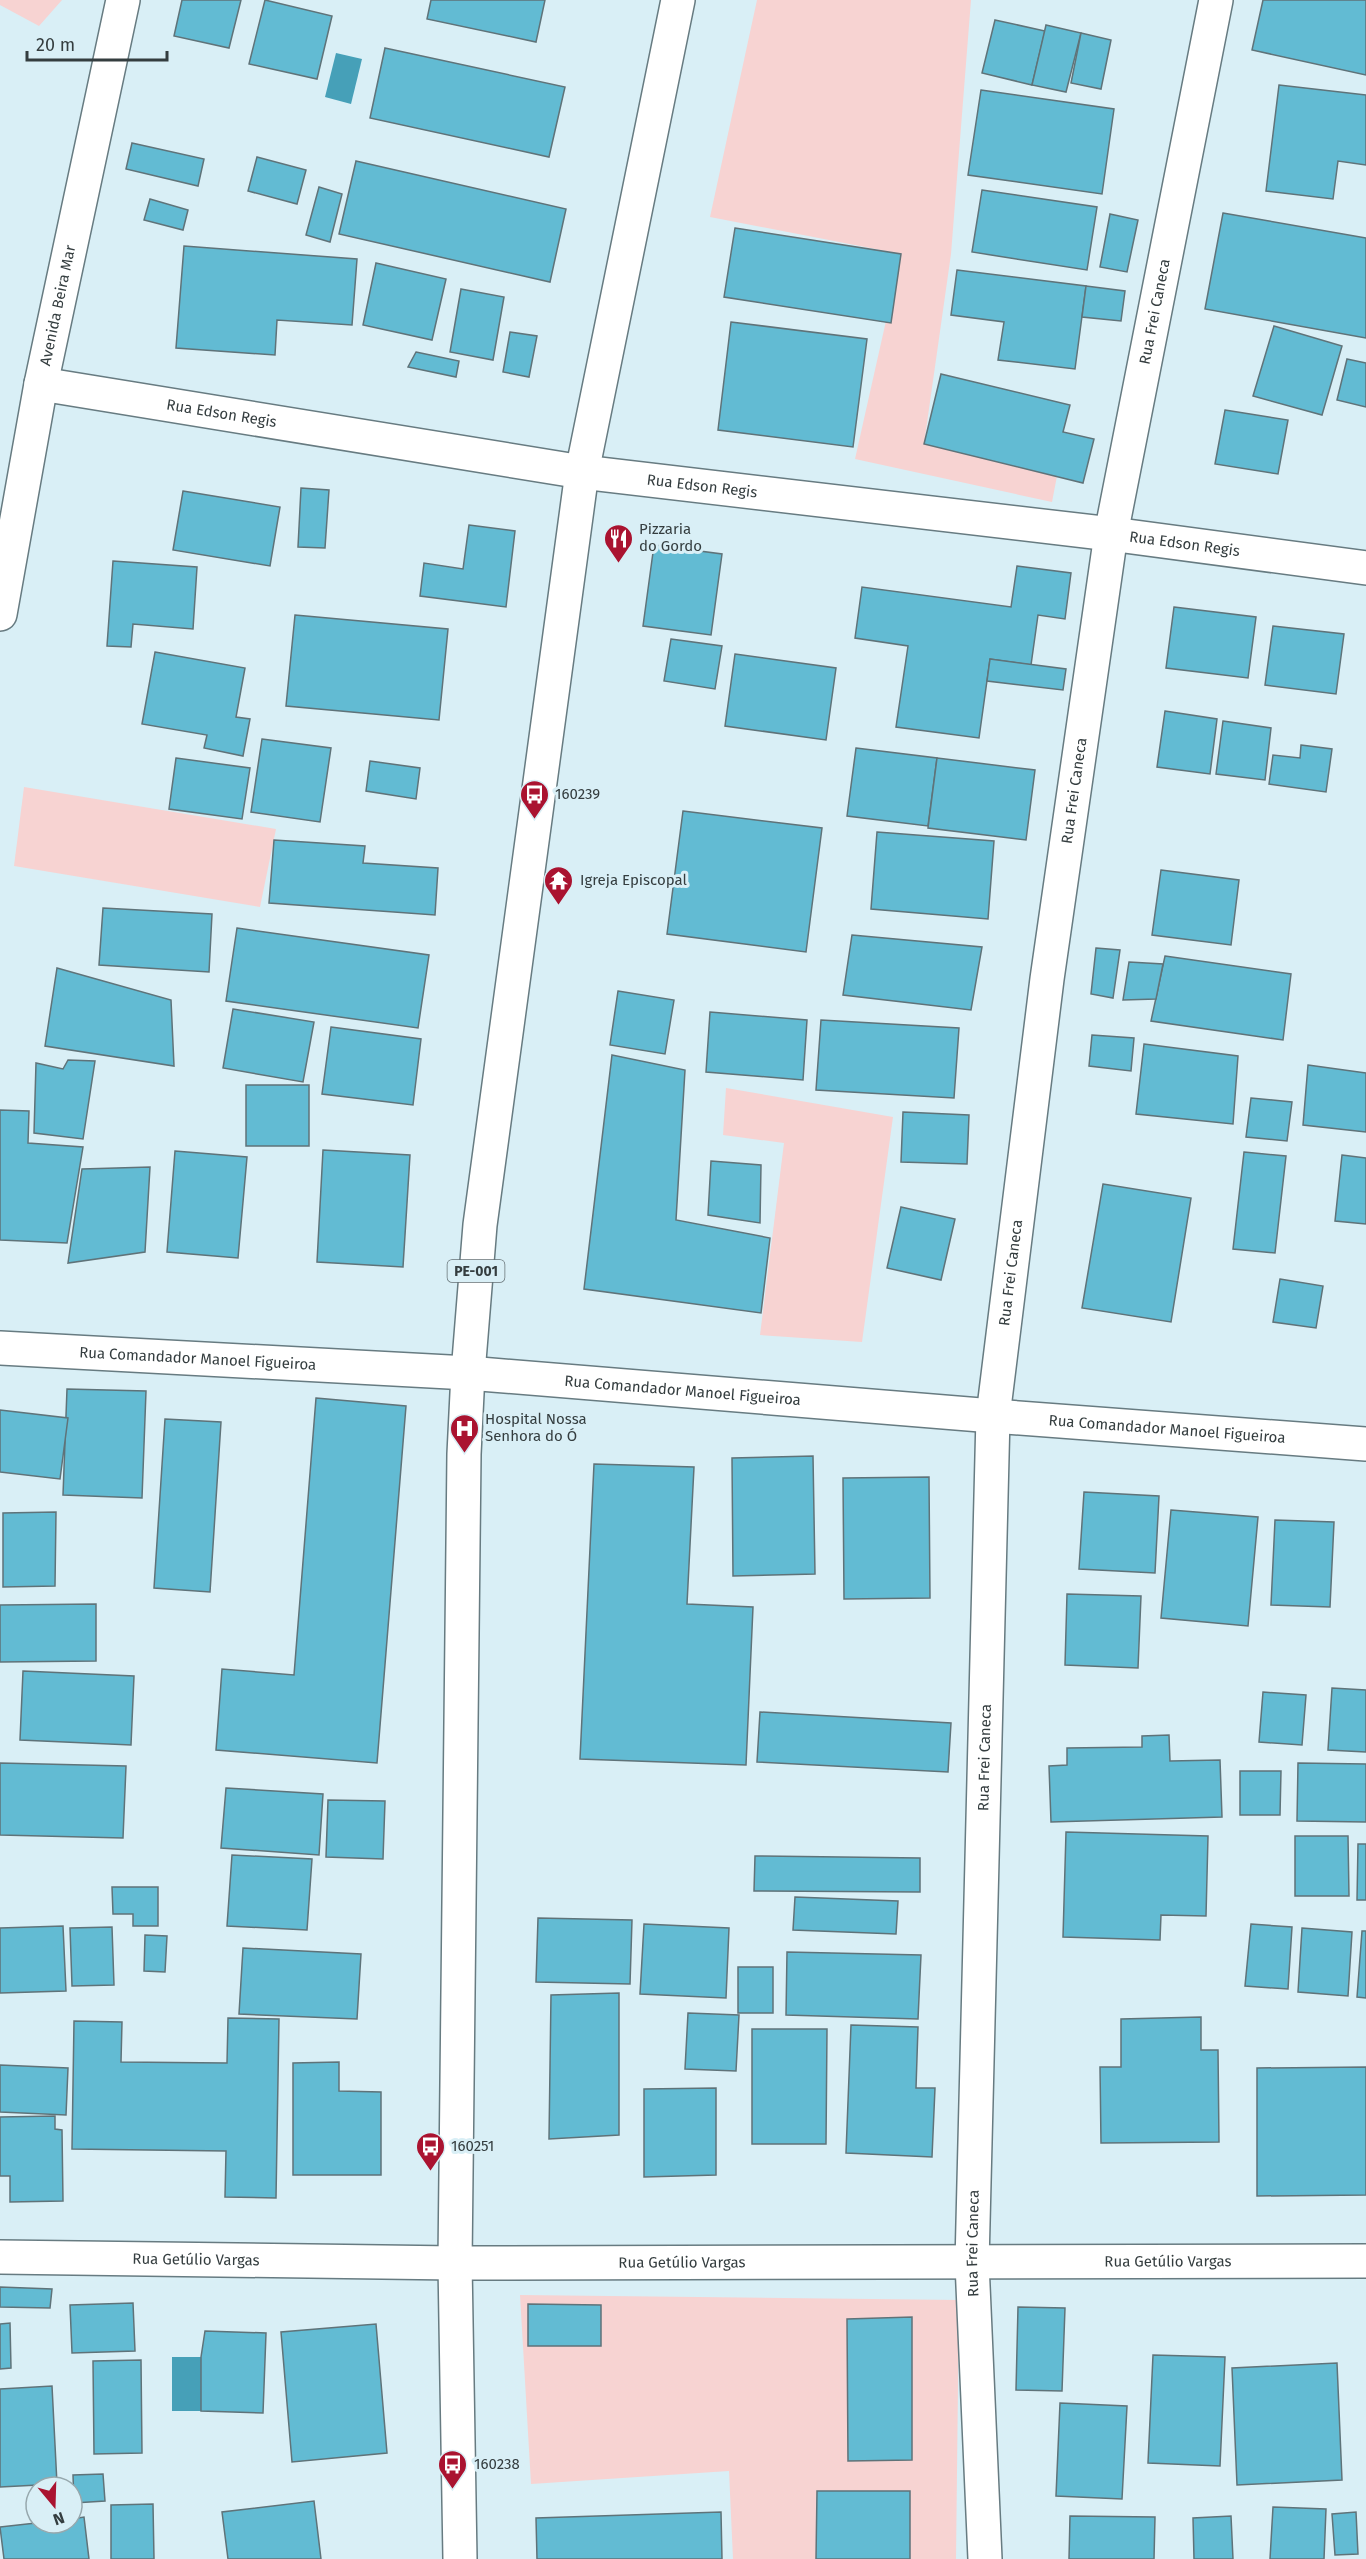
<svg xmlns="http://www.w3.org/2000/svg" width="1366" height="2559" font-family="'Fira Sans',sans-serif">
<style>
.green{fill:#f7d3d2}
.water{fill:#46a0b8}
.building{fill:#62bbd3;stroke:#5f7379;stroke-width:1.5}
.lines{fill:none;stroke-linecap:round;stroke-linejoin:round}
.minor-casing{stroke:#677b81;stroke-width:36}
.primary-casing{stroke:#677b81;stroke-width:36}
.minor{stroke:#fff;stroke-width:33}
.primary{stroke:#fff;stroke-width:33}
.labels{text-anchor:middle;stroke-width:6;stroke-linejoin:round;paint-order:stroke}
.shield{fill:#d9eff6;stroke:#667276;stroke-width:1.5}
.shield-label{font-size:14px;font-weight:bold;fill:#343d3f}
.street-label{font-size:15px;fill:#343d3f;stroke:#d9eff6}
.poi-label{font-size:15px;fill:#343d3f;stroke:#d9eff6;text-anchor:start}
</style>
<rect width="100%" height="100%" fill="#d9eff6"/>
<g class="green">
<polygon points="0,0 62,0 39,26 0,5"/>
<polygon points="757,0 971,0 951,254 924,444 1057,476 1052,502 855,459 901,254 710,217"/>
<polygon points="24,787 276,829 260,907 14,866"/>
<polygon points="726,1088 893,1117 862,1342 760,1335 784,1143 723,1135"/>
<polygon points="520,2295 959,2300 956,2559 733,2559 729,2471 531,2484"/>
</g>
<g class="water">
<polygon points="336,53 362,59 351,104 325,97"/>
<rect x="172" y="2357" width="29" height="54"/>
</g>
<g class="building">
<polygon points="182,0 241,0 229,48 174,36"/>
<polygon points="265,0 332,16 317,79 249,64"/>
<polygon points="431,0 545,0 536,42 427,19"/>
<polygon points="1263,0 1366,0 1366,75 1252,50"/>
<polygon points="995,20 1045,31 1032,85 982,73"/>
<polygon points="1046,25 1081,33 1066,92 1032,85"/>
<polygon points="1081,33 1111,40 1101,89 1071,83"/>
<polygon points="385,48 565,87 549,157 370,118"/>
<polygon points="1279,85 1366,95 1366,165 1338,161 1333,199 1266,191"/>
<polygon points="981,90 1114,109 1102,194 968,175"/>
<polygon points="132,143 204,159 198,186 126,169"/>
<polygon points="257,157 306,170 297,204 248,191"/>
<polygon points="356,161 566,209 550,282 339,234"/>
<polygon points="319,187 342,194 330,242 306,235"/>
<polygon points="982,190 1097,207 1087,270 972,252"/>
<polygon points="150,199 188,210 183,230 144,220"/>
<polygon points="1223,213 1366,238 1366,338 1205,309"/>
<polygon points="1110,214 1138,220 1127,272 1100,267"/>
<polygon points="735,228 901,254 891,323 724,297"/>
<polygon points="184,246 357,259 352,325 277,320 275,355 176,348"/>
<polygon points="376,263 446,279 432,340 363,325"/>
<polygon points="957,270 1086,286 1075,369 998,360 1004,322 951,315"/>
<polygon points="1086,286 1125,291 1121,321 1082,317"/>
<polygon points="461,289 504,297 493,360 450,352"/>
<polygon points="731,322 867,339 853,447 718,430"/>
<polygon points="1274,326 1342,346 1322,415 1253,396"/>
<polygon points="510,332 537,336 529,377 503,372"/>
<polygon points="416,352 459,361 456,377 408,367"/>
<polygon points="1347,359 1366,363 1366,407 1337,400"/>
<polygon points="941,374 1070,405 1063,432 1094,439 1083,483 924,444"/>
<polygon points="1225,410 1288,420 1278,474 1215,464"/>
<polygon points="301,488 329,490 325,548 298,547"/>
<polygon points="183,491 280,507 270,566 173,550"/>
<polygon points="469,525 515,531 506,607 420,596 424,563 463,569"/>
<polygon points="654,545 722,554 711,635 643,626"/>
<polygon points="113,561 197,567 193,629 133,624 131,647 107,646"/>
<polygon points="1017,566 1071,573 1065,619 1038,615 1031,665 990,659 979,738 896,727 908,646 855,638 862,587 1011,607"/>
<polygon points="1174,607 1256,617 1248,678 1166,668"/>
<polygon points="295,615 448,629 439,720 286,706"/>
<polygon points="1273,626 1344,634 1336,694 1265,685"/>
<polygon points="671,639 722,646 715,689 664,681"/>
<polygon points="155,652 245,668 236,717 250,719 243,756 204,748 207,735 142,724"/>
<polygon points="735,654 836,668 826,740 725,726"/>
<polygon points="990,659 1066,669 1063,690 987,681"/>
<polygon points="1165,711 1217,719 1210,774 1157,767"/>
<polygon points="1223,721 1271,728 1265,780 1216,774"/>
<polygon points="262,739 331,748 320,822 251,812"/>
<polygon points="1301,745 1332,749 1326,792 1269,784 1273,755 1300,758"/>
<polygon points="856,748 937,758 928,826 847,816"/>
<polygon points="176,758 250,768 242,819 169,809"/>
<polygon points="937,758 1035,770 1026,840 928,828"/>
<polygon points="370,761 420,768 416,799 366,791"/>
<polygon points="683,811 822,828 806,952 667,934"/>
<polygon points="877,832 994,841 988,919 871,909"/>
<polygon points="274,840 365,846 363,863 438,868 435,915 269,903"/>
<polygon points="1161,870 1239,880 1231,945 1152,935"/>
<polygon points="103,908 212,914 209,972 99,965"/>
<polygon points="237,928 429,955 418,1028 226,1001"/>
<polygon points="852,935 982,947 971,1010 843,995"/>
<polygon points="1096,948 1120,950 1113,998 1091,994"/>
<polygon points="1165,956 1291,974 1283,1040 1151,1021"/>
<polygon points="1129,962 1163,964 1156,999 1123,1000"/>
<polygon points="57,968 171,1000 174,1066 45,1046"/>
<polygon points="618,991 674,1000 665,1054 610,1045"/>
<polygon points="233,1009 314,1022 303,1082 223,1068"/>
<polygon points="710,1012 807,1020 803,1080 706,1072"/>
<polygon points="821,1020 959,1028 954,1098 816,1090"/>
<polygon points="331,1027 421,1039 413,1105 322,1094"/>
<polygon points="1092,1035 1134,1038 1131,1071 1089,1066"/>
<polygon points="1144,1044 1238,1056 1233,1124 1136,1114"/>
<polygon points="612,1055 685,1070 676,1220 770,1238 761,1313 584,1289"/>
<polygon points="68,1060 95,1061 83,1139 34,1133 36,1063 63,1069"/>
<polygon points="1308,1065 1366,1073 1366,1132 1303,1125"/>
<rect x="246" y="1085" width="63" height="61"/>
<polygon points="1251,1098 1292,1102 1287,1141 1246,1137"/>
<polygon points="0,1110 29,1111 28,1143 83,1147 67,1243 0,1240"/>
<polygon points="903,1112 969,1115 967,1164 901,1162"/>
<polygon points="323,1150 410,1155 403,1267 317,1262"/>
<polygon points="175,1151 247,1157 238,1258 167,1252"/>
<polygon points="1244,1152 1286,1156 1275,1253 1233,1249"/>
<polygon points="1342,1155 1366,1158 1366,1224 1335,1221"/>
<polygon points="711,1161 761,1165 760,1223 708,1215"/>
<polygon points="150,1167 145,1252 68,1263 82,1169"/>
<polygon points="1103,1184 1191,1198 1171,1322 1082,1308"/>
<polygon points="901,1207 955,1219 941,1280 887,1268"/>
<polygon points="1280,1279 1323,1286 1316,1328 1273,1322"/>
<polygon points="67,1389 146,1391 142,1498 63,1495"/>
<polygon points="316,1398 406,1406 377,1763 216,1750 222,1669 294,1675"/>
<polygon points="0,1410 68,1418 60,1479 0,1472"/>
<polygon points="165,1419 221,1422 210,1592 154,1588"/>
<polygon points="813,1456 815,1574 733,1576 732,1458"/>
<polygon points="594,1464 694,1467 687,1604 753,1607 746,1765 580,1759"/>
<polygon points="929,1477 930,1598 844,1599 843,1478"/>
<polygon points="1084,1492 1159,1496 1155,1573 1079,1569"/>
<polygon points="1171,1510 1258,1517 1248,1626 1161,1618"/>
<polygon points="56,1512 55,1586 3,1587 3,1513"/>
<polygon points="1275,1520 1334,1522 1330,1607 1271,1605"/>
<polygon points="1067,1594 1141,1596 1138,1668 1065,1665"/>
<polygon points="96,1604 96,1661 0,1662 0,1605"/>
<polygon points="23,1671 134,1676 131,1745 20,1740"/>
<polygon points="1332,1688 1366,1690 1366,1752 1328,1750"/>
<polygon points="1263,1692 1306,1695 1302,1745 1259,1742"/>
<polygon points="760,1712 951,1723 948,1772 757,1762"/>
<polygon points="1169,1735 1170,1761 1220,1760 1222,1817 1051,1822 1049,1766 1067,1765 1067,1748 1142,1747 1142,1736"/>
<polygon points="0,1763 126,1766 123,1838 0,1835"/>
<polygon points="1298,1763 1366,1764 1366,1822 1297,1821"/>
<polygon points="1240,1771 1281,1771 1280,1815 1240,1815"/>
<polygon points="226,1788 323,1794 319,1855 221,1848"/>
<polygon points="328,1800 385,1801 383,1859 326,1857"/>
<polygon points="1066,1832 1208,1836 1206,1916 1161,1915 1160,1940 1063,1937"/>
<polygon points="1295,1836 1348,1836 1349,1896 1295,1896"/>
<polygon points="1358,1844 1366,1844 1366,1900 1357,1900"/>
<polygon points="232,1855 312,1859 307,1930 227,1926"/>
<polygon points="755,1856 920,1858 920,1892 754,1891"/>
<polygon points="112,1887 158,1887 158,1926 133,1926 133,1914 113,1914"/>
<polygon points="795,1897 898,1901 896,1934 793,1930"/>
<polygon points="538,1918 632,1920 630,1984 536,1982"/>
<polygon points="644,1924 729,1928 726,1998 640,1994"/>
<polygon points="1251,1924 1292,1927 1288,1989 1245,1986"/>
<polygon points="63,1926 66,1991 0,1993 0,1928"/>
<polygon points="112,1927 114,1985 72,1986 70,1928"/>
<polygon points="1302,1928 1352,1932 1348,1996 1298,1992"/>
<polygon points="1362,1931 1366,1931 1366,1998 1357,1997"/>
<polygon points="145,1935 167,1936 165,1972 144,1971"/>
<polygon points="243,1948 361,1954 357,2019 239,2014"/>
<polygon points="787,1952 921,1955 918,2019 786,2015"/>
<rect x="738" y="1967" width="35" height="46"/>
<polygon points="619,1993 619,2135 549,2139 551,1995"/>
<polygon points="688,2013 739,2015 736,2071 685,2069"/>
<polygon points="1201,2017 1201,2050 1218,2050 1219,2142 1101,2143 1100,2067 1121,2067 1121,2019"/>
<polygon points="228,2018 279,2019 276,2198 225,2197 226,2151 72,2149 74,2021 122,2022 121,2062 227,2063"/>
<polygon points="851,2025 918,2027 916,2088 935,2088 932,2157 846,2153"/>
<polygon points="752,2029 827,2029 826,2144 752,2144"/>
<polygon points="339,2062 339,2091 381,2092 381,2175 293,2175 293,2063"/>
<polygon points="0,2065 68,2068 66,2115 0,2112"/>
<polygon points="1366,2067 1366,2195 1257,2196 1257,2068"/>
<polygon points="716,2088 716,2175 644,2177 644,2089"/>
<polygon points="55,2116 55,2129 62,2130 63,2201 10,2202 10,2176 0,2176 0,2117"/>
<polygon points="0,2287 52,2289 50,2308 0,2307"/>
<polygon points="133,2303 135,2351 72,2353 70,2305"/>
<polygon points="528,2304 601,2305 601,2346 528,2346"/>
<polygon points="1018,2307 1065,2308 1062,2391 1016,2390"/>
<polygon points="912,2317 912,2460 848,2461 847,2319"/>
<polygon points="10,2323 11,2368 0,2369 0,2324"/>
<polygon points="376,2324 387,2453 292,2462 281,2332"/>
<polygon points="205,2331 266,2333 263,2413 201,2411 201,2357"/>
<polygon points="1153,2355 1225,2357 1220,2466 1148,2463"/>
<polygon points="141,2360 142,2453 94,2454 93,2361"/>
<polygon points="1337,2363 1342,2480 1237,2485 1232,2368"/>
<polygon points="52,2386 57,2484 0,2487 0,2389"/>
<polygon points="1060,2403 1127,2406 1122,2499 1056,2496"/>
<polygon points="103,2474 105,2501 74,2503 73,2475"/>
<polygon points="817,2491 910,2491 910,2559 816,2559"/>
<polygon points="314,2501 321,2559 228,2559 222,2512"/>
<polygon points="153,2504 154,2559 111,2559 111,2505"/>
<polygon points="1273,2507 1326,2509 1324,2559 1270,2559"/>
<polygon points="721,2512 722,2559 537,2559 536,2518"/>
<polygon points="1356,2512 1358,2554 1335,2555 1332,2514"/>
<polygon points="1070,2516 1155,2517 1154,2559 1069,2559"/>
<polygon points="1231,2516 1233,2559 1194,2559 1193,2518"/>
<polygon points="84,2517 89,2559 4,2559 0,2527 36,2523 72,2523 72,2519"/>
</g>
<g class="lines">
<defs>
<g id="minor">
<path id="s1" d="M 41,384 L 582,472 L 1111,534 L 1366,568"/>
<path id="s2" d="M 0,614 L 41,384 L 123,0"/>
<path id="s3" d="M 0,1348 L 468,1373 L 993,1416 L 1366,1444"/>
<path id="s4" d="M 0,2257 L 455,2263 L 1366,2261"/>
<path id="s5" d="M 985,2559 L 972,2263 L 993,1416 L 1047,979 L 1111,534 L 1216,0"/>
</g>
<polyline id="primary" points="460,2559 455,2263 464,1454 468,1373 480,1225 582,472 678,0"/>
</defs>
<use href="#minor" class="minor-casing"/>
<use href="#primary" class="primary-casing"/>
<use href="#minor" class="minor"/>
<use href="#primary" class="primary"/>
</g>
<defs>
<symbol id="restaurant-pin" viewBox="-11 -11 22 30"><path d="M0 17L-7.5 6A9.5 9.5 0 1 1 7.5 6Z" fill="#aa1330" stroke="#d9eff6"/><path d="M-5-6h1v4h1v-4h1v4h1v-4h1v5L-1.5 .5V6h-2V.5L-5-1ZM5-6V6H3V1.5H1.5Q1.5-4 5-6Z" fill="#fff"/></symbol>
<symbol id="bus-pin" viewBox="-11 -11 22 30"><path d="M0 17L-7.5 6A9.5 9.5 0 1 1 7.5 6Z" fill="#aa1330" stroke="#d9eff6"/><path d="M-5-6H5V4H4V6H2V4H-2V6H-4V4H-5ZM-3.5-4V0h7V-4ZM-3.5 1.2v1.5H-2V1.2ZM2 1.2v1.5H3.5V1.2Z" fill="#fff"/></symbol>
<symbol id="temple-pin" viewBox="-11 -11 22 30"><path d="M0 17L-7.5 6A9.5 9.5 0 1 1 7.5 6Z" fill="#aa1330" stroke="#d9eff6"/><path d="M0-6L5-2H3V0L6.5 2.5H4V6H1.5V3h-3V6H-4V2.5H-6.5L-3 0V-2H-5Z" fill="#fff"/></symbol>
<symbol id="hospital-pin" viewBox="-11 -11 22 30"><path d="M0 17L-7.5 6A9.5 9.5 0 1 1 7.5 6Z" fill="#aa1330" stroke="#d9eff6"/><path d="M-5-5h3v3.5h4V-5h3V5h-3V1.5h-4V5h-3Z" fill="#fff"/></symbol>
</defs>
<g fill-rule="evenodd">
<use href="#restaurant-pin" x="602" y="522" width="33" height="45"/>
<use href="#bus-pin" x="518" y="778" width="33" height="45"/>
<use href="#temple-pin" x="542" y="864" width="33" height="45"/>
<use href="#hospital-pin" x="448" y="1412" width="33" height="45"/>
<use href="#bus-pin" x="414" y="2130" width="33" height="45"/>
<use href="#bus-pin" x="436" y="2448" width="33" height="45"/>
</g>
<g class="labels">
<rect class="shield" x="447.5" y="1260" width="57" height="22" rx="4.5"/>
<g class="shield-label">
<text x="476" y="1276">PE-001</text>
</g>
<g class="street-label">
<text dy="5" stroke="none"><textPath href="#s2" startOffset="314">Avenida Beira Mar</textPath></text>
<text dy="5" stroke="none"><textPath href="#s5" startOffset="2260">Rua Frei Caneca</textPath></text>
<text dy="5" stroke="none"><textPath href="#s1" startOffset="183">Rua Edson Regis</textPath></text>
<text dy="5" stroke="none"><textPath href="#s1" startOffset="669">Rua Edson Regis</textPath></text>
<text dy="5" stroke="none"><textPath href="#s1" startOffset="1155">Rua Edson Regis</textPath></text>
<text dy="5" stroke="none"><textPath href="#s5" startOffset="1774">Rua Frei Caneca</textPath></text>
<text dy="5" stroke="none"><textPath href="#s5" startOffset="1288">Rua Frei Caneca</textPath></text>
<text dy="5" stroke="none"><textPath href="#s3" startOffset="198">Rua Comandador Manoel Figueiroa</textPath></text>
<text dy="5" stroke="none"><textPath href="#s3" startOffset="684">Rua Comandador Manoel Figueiroa</textPath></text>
<text dy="5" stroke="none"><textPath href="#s3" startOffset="1170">Rua Comandador Manoel Figueiroa</textPath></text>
<text dy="5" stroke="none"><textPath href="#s5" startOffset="802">Rua Frei Caneca</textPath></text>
<text dy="5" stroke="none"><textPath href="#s5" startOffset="316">Rua Frei Caneca</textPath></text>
<text dy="5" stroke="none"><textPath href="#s4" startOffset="196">Rua Getúlio Vargas</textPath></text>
<text dy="5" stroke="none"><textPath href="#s4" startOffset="1168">Rua Getúlio Vargas</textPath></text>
<text dy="5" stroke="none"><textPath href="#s4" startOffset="682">Rua Getúlio Vargas</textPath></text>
</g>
<g class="poi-label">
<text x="639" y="534">Pizzaria<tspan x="639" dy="17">do Gordo</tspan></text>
<text x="555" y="799">160239</text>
<text x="580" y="885">Igreja Episcopal</text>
<text x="485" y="1424">Hospital Nossa<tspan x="485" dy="17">Senhora do Ó</tspan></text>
<text x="451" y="2151">160251</text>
<text x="474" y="2469">160238</text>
</g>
</g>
<g transform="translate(54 2505) rotate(161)"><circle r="28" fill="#d9eff6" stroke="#97a8ad" stroke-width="1.5"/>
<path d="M0-4.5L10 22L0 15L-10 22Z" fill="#aa1330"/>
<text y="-9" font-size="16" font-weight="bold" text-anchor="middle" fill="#343d3f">N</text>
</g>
<path d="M27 51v9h140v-9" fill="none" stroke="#343d3f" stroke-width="3"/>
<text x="36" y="51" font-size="18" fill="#343d3f" stroke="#d9eff6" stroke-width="4.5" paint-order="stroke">20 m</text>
</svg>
